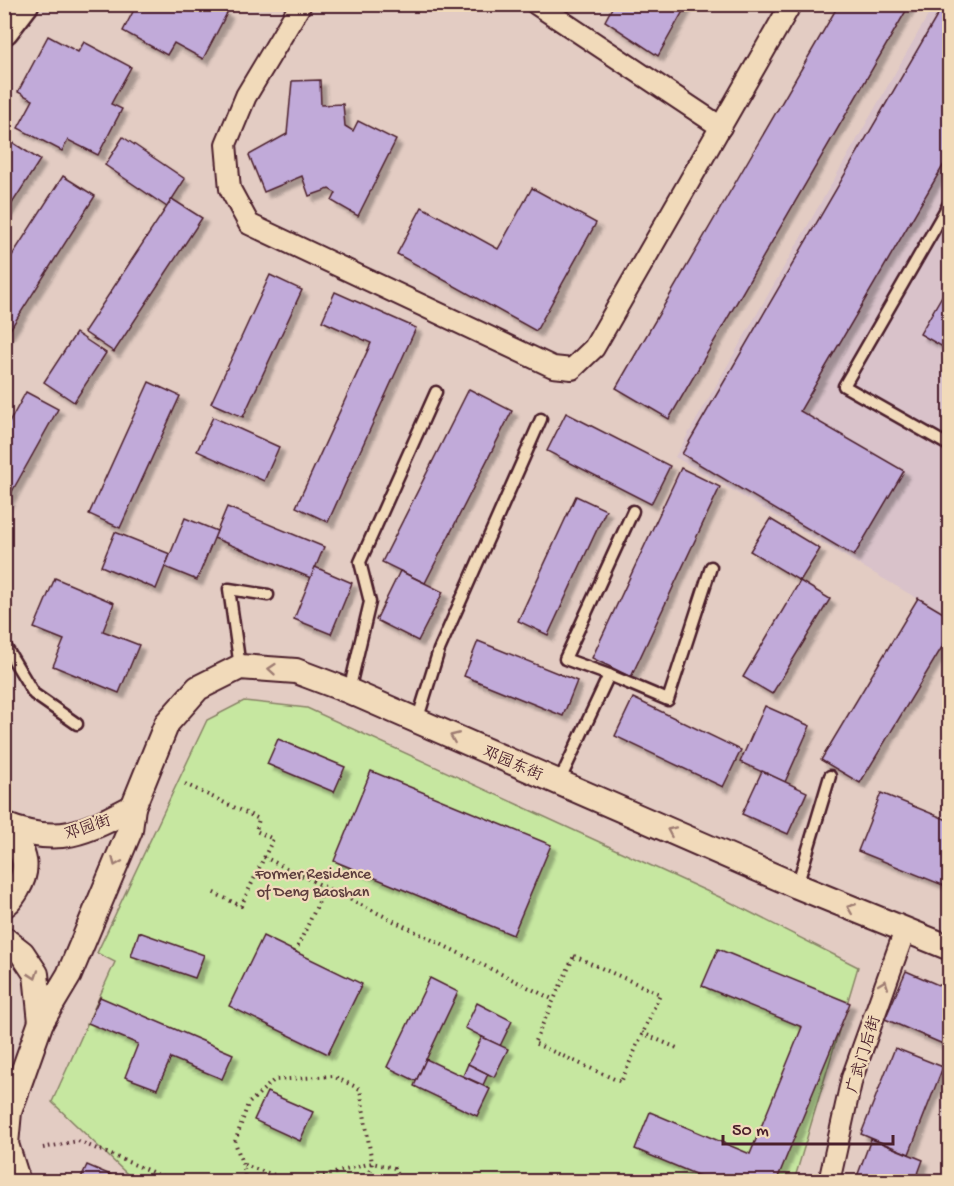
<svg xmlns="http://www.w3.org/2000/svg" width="954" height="1186" font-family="'Gochi Hand','LXGW WenKai TC',sans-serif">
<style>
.built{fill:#d9c2ca}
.green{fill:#c6e7a0;stroke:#888366;stroke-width:1.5}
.building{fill:#c1aad9;stroke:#4a1f2b;stroke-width:1.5;filter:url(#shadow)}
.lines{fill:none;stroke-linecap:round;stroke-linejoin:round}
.service-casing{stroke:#4a1f2b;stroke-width:15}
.minor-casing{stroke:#4a1f2b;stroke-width:24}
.tertiary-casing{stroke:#4a1f2b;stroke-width:28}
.secondary-casing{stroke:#4a1f2b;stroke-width:33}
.path{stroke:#4a1f2b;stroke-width:4;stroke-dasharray:1.5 4.5;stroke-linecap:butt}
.service{stroke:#f1daba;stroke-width:10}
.minor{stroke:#f1daba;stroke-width:20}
.tertiary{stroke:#f1daba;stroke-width:24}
.secondary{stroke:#f1daba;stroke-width:28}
.oneway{stroke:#9e7c72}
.labels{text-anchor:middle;stroke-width:4.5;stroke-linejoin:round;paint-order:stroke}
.street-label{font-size:16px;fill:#4a1f2b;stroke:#f1daba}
.park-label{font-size:16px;fill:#5d3d3d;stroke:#f1daba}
</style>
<defs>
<filter id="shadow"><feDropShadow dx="5.5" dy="5.5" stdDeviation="1.5" flood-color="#0004"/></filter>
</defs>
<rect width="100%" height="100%" fill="#e3ccc3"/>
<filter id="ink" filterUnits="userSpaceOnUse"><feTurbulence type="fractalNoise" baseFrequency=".0167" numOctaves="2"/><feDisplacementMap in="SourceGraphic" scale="12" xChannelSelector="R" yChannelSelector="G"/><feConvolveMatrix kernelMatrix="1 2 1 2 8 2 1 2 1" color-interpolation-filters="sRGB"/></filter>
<g filter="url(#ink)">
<polygon class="built" points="934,5 949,5 949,617 675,457"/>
<polygon class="green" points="244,701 307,708 726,900 858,967 794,1181 124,1181 127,1174 52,1102 115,962 97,953 207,720"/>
<g class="building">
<polygon points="137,4 218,4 217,7 227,13 203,59 174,43 167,55 123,31"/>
<polygon points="614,4 687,4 658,56 605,21"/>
<polygon points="839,4 910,4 669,419 616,388"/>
<polygon points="944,4 950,4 950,154 800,411 904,471 854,556 682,454"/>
<polygon points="48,36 78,52 84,42 131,67 111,104 122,109 98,155 68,140 62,151 18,128 33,100 18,92"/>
<polygon points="320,80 321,105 343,104 345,126 353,131 358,121 396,140 358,216 332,201 336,193 329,189 309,196 302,176 264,192 249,155 287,134 292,81"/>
<polygon points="4,137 40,160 4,216"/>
<polygon points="123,137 185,179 167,207 105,165"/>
<polygon points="63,176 95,196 4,339 4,268"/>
<polygon points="532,188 596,223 536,331 397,254 422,207 498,249"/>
<polygon points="172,199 202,218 114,352 84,332"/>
<polygon points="270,275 302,290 243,417 211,403"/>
<polygon points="950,282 950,351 920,334"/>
<polygon points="335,292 416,328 328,522 296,507 371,343 322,321"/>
<polygon points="76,333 106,353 74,402 44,382"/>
<polygon points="149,382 180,396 120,528 89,514"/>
<polygon points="469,389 512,411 425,583 382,562"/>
<polygon points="26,392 58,409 5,504 4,432"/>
<polygon points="566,413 670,466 651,504 547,451"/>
<polygon points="213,417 279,447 264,481 197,451"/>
<polygon points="681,468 720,487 631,677 592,658"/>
<polygon points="576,496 606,510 548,635 518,621"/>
<polygon points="227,507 324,547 311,578 214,538"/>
<polygon points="185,518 217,531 197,580 165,567"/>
<polygon points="770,519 820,549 800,581 750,551"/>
<polygon points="115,532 170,554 156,589 101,566"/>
<polygon points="315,567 352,583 331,634 294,619"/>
<polygon points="400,571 443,592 418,641 376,620"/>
<polygon points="55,578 114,603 103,631 139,645 119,693 53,666 64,640 34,628"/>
<polygon points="800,581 830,599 772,694 743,677"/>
<polygon points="918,598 950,617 950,634 860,783 821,760"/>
<polygon points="478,641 577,681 563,716 464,676"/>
<polygon points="633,698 741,750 723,787 615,736"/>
<polygon points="765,706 810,726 785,782 740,762"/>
<polygon points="278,739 345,767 334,792 267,764"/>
<polygon points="371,771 551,845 513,935 334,861"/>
<polygon points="762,771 807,792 788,834 742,814"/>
<polygon points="881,793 950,821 950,888 858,851"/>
<polygon points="139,932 204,955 195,978 131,956"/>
<polygon points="263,936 362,984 328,1054 229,1006"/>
<polygon points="718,949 850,1003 776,1182 714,1182 635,1149 650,1112 750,1154 802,1027 702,986"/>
<polygon points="906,971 950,990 950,1047 885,1019"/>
<polygon points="430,978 458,992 416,1081 387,1067"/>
<polygon points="100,997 233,1054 222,1079 171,1058 157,1089 125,1077 138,1044 88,1023"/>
<polygon points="477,1003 512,1021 500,1046 465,1028"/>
<polygon points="482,1037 508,1049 494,1077 468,1064"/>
<polygon points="895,1048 943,1067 909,1154 861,1134"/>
<polygon points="426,1059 490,1089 477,1116 414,1086"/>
<polygon points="468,1064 488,1074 483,1085 463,1076"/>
<polygon points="267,1092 313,1112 300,1141 254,1120"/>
<polygon points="871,1139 923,1160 915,1182 855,1182"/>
<polygon points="87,1165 113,1176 111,1182 79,1182"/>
</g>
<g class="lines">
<defs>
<g id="service">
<polyline points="950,202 844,386 950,446"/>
<polyline points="4,644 34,694 77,724"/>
<polyline points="240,667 229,589 268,595"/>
<polyline points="609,675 565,659 633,511"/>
<polyline points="349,691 370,602 360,562 436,392"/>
<polyline points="417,721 439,650 541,419"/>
<polyline points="559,782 609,675 668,700 711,567"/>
<polyline points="797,886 830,776"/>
</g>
<g id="minor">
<polyline points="301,4 246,96 226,144 230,189 249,224 553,367 572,369 594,348 791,4"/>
<polyline points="536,4 721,127"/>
<polyline points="829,1182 852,1078 905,930"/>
</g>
<g id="tertiary">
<path d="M 4,825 C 58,847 86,832 133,807"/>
<path d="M 4,905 C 11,901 13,896 17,890 C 32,865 22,852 11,828"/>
<polyline points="4,939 22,953 36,974 41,1022"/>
<polyline points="18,1182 6,1144 9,1112 41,1022 69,975 130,830 133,807 167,723 198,688 240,667 296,671 349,691 797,886 950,948"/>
</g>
<polyline id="secondary" points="4,30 24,4"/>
</defs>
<use href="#service" class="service-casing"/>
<use href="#minor" class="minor-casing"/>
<use href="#tertiary" class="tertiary-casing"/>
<use href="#secondary" class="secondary-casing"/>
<g class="path">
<polyline points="185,784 259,819 256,831 273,839 241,906 212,892"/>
<polyline points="264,857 554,1000"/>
<polyline points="295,952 326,887"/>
<polygon points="574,956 660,994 621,1082 534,1043"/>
<polyline points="642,1033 677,1048"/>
<polyline points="43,1148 78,1141 176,1182"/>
<polyline points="244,1165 295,1182"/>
<polyline points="244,1182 245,1172 235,1142 248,1104 274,1080 333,1076 360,1089 372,1163 368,1182"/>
<polyline points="300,1182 372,1163 394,1168 400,1182"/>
</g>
<use href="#service" class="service"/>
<use href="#minor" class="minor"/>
<use href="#tertiary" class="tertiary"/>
<use href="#secondary" class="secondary"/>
</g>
<defs><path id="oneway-chevron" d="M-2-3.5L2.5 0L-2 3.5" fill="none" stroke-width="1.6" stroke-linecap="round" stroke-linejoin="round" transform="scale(1.5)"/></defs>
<g class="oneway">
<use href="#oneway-chevron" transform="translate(272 669) rotate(-175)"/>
<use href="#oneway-chevron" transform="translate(454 737) rotate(-157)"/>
<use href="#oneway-chevron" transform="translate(671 831) rotate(-156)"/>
<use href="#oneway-chevron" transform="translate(116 862) rotate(113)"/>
<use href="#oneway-chevron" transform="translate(851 908) rotate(-158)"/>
<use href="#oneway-chevron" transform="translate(34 975) rotate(71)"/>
<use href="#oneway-chevron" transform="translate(884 984) rotate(-70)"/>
</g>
</g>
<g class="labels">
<g class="street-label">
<text transform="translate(513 762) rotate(23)" y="6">邓园东街</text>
<text transform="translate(87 826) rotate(-19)" y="6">邓园街</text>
<text transform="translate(862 1054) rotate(-73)" y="6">广武门后街</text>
</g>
<g class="park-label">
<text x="313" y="878">Former Residence<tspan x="313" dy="18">of Deng Baoshan</tspan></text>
</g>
</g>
<rect width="954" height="1186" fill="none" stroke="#f1daba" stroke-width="24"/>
<rect x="12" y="12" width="930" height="1162" fill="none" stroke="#4a1f2b" stroke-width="2" filter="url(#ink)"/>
<path d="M723 1135v9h170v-9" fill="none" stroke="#4a1f2b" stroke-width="3"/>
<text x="732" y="1135" font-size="18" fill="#4a1f2b" stroke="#f1daba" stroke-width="4.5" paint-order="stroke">50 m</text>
</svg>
